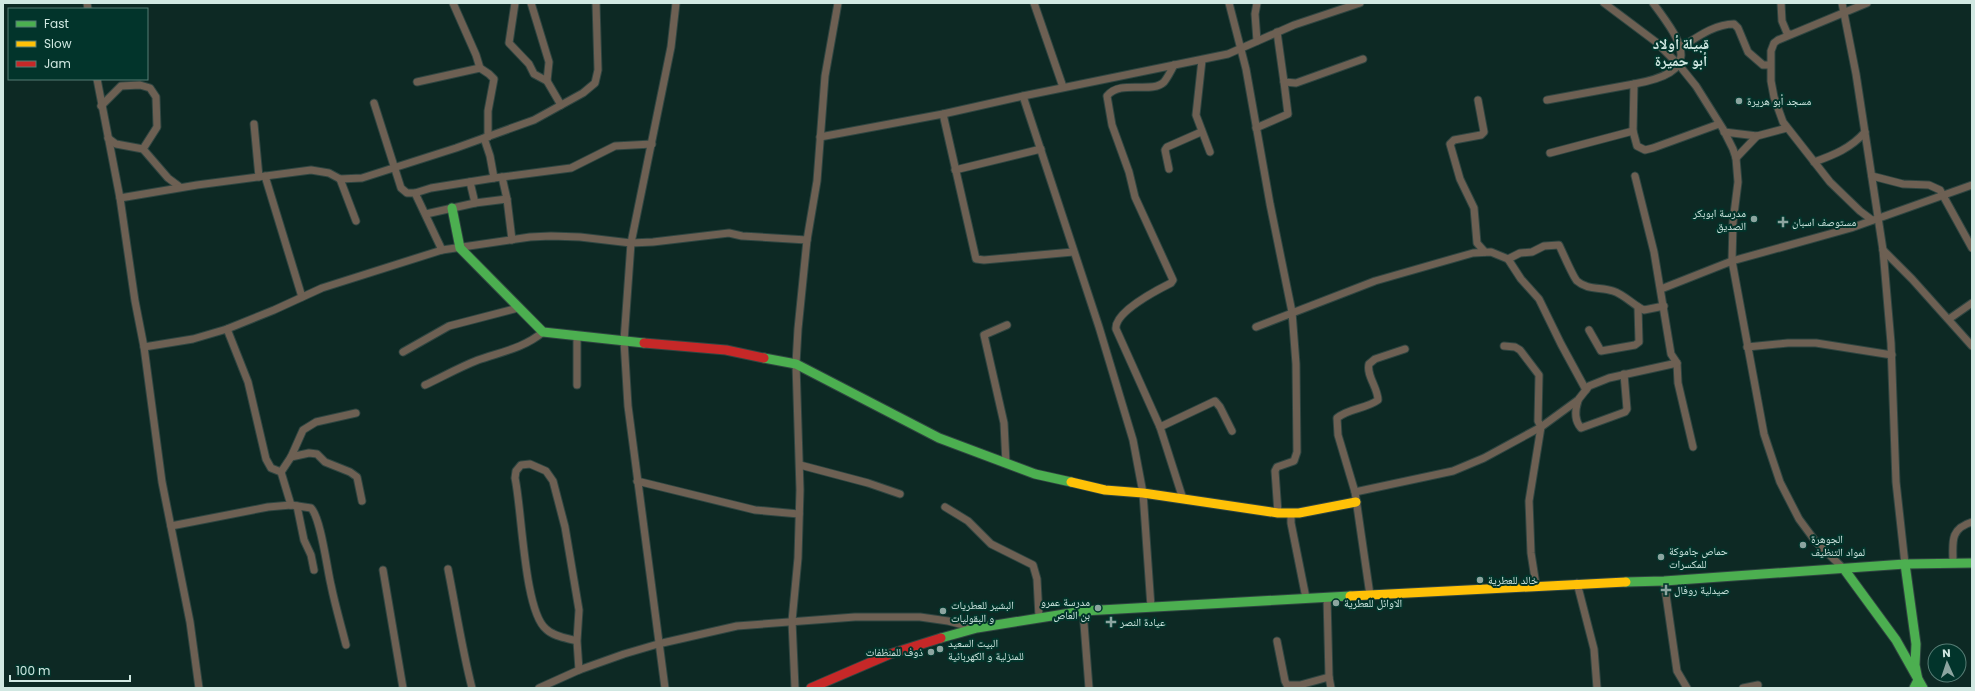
<svg xmlns="http://www.w3.org/2000/svg" width="1975" height="691" font-family="Poppins,'Noto Naskh Arabic',sans-serif">
<style>
.lines{fill:none;stroke-linecap:round;stroke-linejoin:round}
.street-casing{stroke:#2f4541;stroke-width:9}
.fast-casing{stroke:#2f4541;stroke-width:11}
.slow-casing{stroke:#2f4541;stroke-width:11}
.jam-casing{stroke:#2f4541;stroke-width:11}
.street{stroke:#6d6053;stroke-width:7}
.fast{stroke:#4caf50;stroke-width:9}
.slow{stroke:#ffc107;stroke-width:9}
.jam{stroke:#c62828;stroke-width:9}
.poi-dot{fill:#8ca5a0;stroke:#02342b;stroke-width:1.5}
.labels{text-anchor:middle;stroke-width:4;stroke-linejoin:round;paint-order:stroke}
.poi-label{font-size:11px;fill:#d1e8e2;stroke:#02342b;text-anchor:start}
.district-label{font-size:15px;font-weight:bold;fill:#d1e8e2;stroke:#02342b}
</style>
<rect width="100%" height="100%" fill="#0d2924"/>
<g class="lines">
<defs>
<g id="street">
<polyline points="87,3 88,9"/>
<polyline points="453,3 476,55 480,68 489,74 494,79 488,111 488,137"/>
<polyline points="515,3 509,43 529,64 534,74 547,81"/>
<polyline points="531,3 549,62 547,81 561,105"/>
<polyline points="1034,3 1063,87"/>
<polyline points="1229,3 1246,69 1270,204 1292,312 1296,364 1297,452 1294,461 1277,467 1275,471 1278,513"/>
<polyline points="1604,3 1656,42 1679,65 1696,86 1723,129 1733,149 1736,158 1738,182 1733,222 1732,261 1764,434 1780,482 1799,519 1816,542 1844,569"/>
<path d="M 1653,3 C 1686,47 1701,72 1634,84 L 1633,131 L 1637,146 L 1645,150 L 1653,148 L 1719,124"/>
<polyline points="1781,3 1782,21 1787,33 1790,34"/>
<polyline points="1842,3 1856,74 1883,250 1891,343 1896,482 1905,564"/>
<polyline points="1867,3 1778,40 1774,43 1771,51 1771,81 1774,97 1783,122 1830,182 1860,211 1872,220"/>
<polyline points="1277,32 1284,82 1296,83 1363,59"/>
<polyline points="1257,41 1255,14 1257,3"/>
<path d="M 1680,48 C 1696,38 1714,24 1734,24 L 1738,28 L 1748,52 L 1763,65 L 1770,65"/>
<polyline points="1202,60 1196,115 1210,152"/>
<path d="M 1174,65 C 1171,71 1168,77 1164,82 C 1152,94 1120,79 1107,96 L 1112,125 L 1129,172 L 1135,197 L 1173,280 L 1171,283 C 1157,290 1114,312 1116,329 L 1160,427 L 1183,499"/>
<polyline points="97,79 120,198 135,301 144,347 162,482 190,622 199,688"/>
<polyline points="417,82 480,68"/>
<polyline points="1023,96 1099,327 1133,440 1143,493 1151,607"/>
<polyline points="1478,100 1484,132 1481,135 1454,140 1450,144 1460,179 1474,208 1477,243 1485,252"/>
<polyline points="1547,100 1634,84"/>
<polyline points="374,103 401,188 407,193 415,193 442,250"/>
<polyline points="101,106 121,86 140,85 150,88 156,97 157,127 143,149 168,178 180,187"/>
<polyline points="943,114 976,259 984,260 1073,252"/>
<polyline points="254,124 259,177"/>
<polyline points="1256,128 1288,114 1284,82"/>
<polyline points="1724,132 1757,136 1787,128"/>
<polyline points="820,137 943,114 1023,96 1228,54 1294,25 1360,3"/>
<polyline points="108,138 116,144 143,149"/>
<polyline points="484,138 490,156 494,178"/>
<polyline points="1550,153 1633,131"/>
<polyline points="1736,158 1757,136"/>
<path d="M 1814,162 C 1834,155 1851,148 1865,132"/>
<polyline points="1169,169 1165,150 1167,147 1201,132"/>
<polyline points="955,170 1041,149"/>
<polyline points="265,176 302,297"/>
<polyline points="1635,176 1654,252 1671,354 1677,363 1678,383 1693,447"/>
<polyline points="1872,176 1903,184 1929,185 1940,190 1972,248"/>
<polyline points="502,177 507,199 512,240"/>
<polyline points="340,179 356,221"/>
<polyline points="470,182 475,203"/>
<polyline points="415,193 431,188 494,178 571,168 615,146 652,144"/>
<polyline points="120,198 197,185 311,170 329,173 340,179 362,178 456,148 534,120 583,93 595,83 598,70 596,3"/>
<polyline points="426,214 475,203 507,199"/>
<polyline points="1883,250 1912,279 1972,346"/>
<path d="M 1508,259 L 1520,253 L 1532,252 L 1544,246 L 1559,245 C 1563,253 1573,277 1577,281 C 1587,290 1601,287 1613,291 C 1625,295 1633,305 1644,310 L 1664,306"/>
<polyline points="1661,289 1732,261 1851,228 1972,185"/>
<polyline points="1949,319 1972,303"/>
<polyline points="1256,327 1375,281 1473,253 1491,252 1508,259 1521,279 1539,299 1561,344 1586,390"/>
<polyline points="227,329 248,382 266,459 271,468 281,472 291,505"/>
<polyline points="1589,330 1601,351 1635,345 1639,342 1638,307"/>
<polyline points="577,337 577,385"/>
<polyline points="144,347 193,339 227,329 274,310 322,288 442,250 530,237 551,236 580,237 631,243 653,242 729,233 742,236 807,240"/>
<polyline points="1747,347 1788,343 1816,343 1892,355"/>
<polyline points="403,352 449,326 518,308"/>
<path d="M 425,385 C 442,377 460,367 478,360 C 501,352 524,348 543,332"/>
<path d="M 1578,401 C 1575,410 1574,420 1581,428 L 1625,412 L 1627,409 L 1624,374"/>
<polyline points="1160,427 1215,401 1220,407 1232,431"/>
<polyline points="291,457 309,453 317,454 325,462 350,472 357,477 362,501"/>
<polyline points="1006,463 1004,423 984,335 1007,325"/>
<polyline points="800,465 868,483 900,494"/>
<polyline points="281,472 291,457 303,430 316,422 356,413"/>
<polyline points="637,481 755,510 799,514"/>
<polyline points="1355,492 1453,471 1484,458 1541,427 1538,421 1539,375 1520,350 1515,347 1504,346"/>
<polyline points="297,506 304,540 311,555 314,570"/>
<polyline points="945,507 968,521 991,544 1033,565 1037,579 1039,617"/>
<polyline points="1291,513 1291,523 1306,598"/>
<path d="M 171,526 L 268,507 L 291,505 L 311,508 C 321,518 327,569 331,585 C 335,605 341,625 346,645"/>
<path d="M 1953,563 C 1953,543 1949,529 1972,522"/>
<path d="M 448,569 C 456,609 462,649 472,688"/>
<polyline points="383,570 403,688"/>
<polyline points="1664,581 1677,671 1687,688"/>
<polyline points="1577,583 1594,649 1597,688"/>
<polyline points="1536,585 1531,553 1529,501 1541,427 1578,400 1589,386 1609,378 1677,363"/>
<path d="M 1370,595 L 1355,492 L 1338,435 L 1337,418 C 1349,408 1366,409 1378,400 C 1378,388 1366,375 1369,364 L 1375,359 L 1405,349"/>
<polyline points="1327,597 1329,677 1331,688"/>
<polyline points="1083,611 1089,688"/>
<path d="M 577,641 C 567,638 554,637 546,629 C 524,611 522,509 515,478 L 516,471 L 521,465 L 530,464 L 546,471 L 553,481 L 565,527 L 579,610 L 577,641 L 579,670"/>
<polyline points="1277,641 1285,681 1287,685 1300,685 1329,677"/>
<polyline points="539,688 579,670 624,654 658,644 737,626 855,617 920,617 948,621 975,628"/>
<polyline points="665,688 628,406 624,341 631,243 671,47 676,3"/>
<polyline points="795,688 792,621 798,558 800,490 796,364 798,329 807,240 817,181 825,76 838,3"/>
<polyline points="1743,688 1758,685"/>
</g>
<g id="fast">
<polyline points="452,208 460,248 543,332 644,343"/>
<polyline points="764,358 796,364 939,438 1035,474 1071,482"/>
<polyline points="1905,564 1916,644 1915,665 1918,680 1914,688"/>
<polyline points="1844,569 1896,640 1923,688"/>
<polyline points="1626,582 1664,581 1905,564 1972,563"/>
<polyline points="941,638 977,628 1083,611 1350,596"/>
</g>
<g id="slow">
<polyline points="1071,482 1105,490 1143,493 1278,513 1299,513 1356,502"/>
<polyline points="1350,596 1626,582"/>
</g>
<g id="jam">
<polyline points="644,343 726,350 764,358"/>
<polyline points="811,688 890,654 941,638"/>
</g>
</defs>
<use href="#street" class="street-casing"/>
<use href="#fast" class="fast-casing"/>
<use href="#slow" class="slow-casing"/>
<use href="#jam" class="jam-casing"/>
<use href="#street" class="street"/>
<use href="#fast" class="fast"/>
<use href="#slow" class="slow"/>
<use href="#jam" class="jam"/>
</g>
<g class="poi-dot">
<circle cx="1739" cy="101" r="4"/>
<circle cx="1754" cy="219" r="4"/>
<path d="M1781 216h4v4h4v4h-4v4h-4v-4h-4v-4h4z"/>
<circle cx="1803" cy="545" r="4"/>
<circle cx="1661" cy="557" r="4"/>
<circle cx="1480" cy="580" r="4"/>
<path d="M1664 584h4v4h4v4h-4v4h-4v-4h-4v-4h4z"/>
<circle cx="1336" cy="603" r="4"/>
<circle cx="1098" cy="608" r="4"/>
<circle cx="943" cy="611" r="4"/>
<path d="M1109 616h4v4h4v4h-4v4h-4v-4h-4v-4h4z"/>
<circle cx="940" cy="649" r="4"/>
<circle cx="931" cy="652" r="4"/>
</g>
<g class="labels">
<g class="poi-label">
<text x="1747" y="105">مسجد أبو هريرة</text>
<text x="1746" y="217" text-anchor="end">مدرسة ابوبكر<tspan x="1746" dy="13">الصديق</tspan></text>
<text x="1792" y="226">مستوصف اسبان</text>
<text x="1811" y="543">الجوهرة<tspan x="1811" dy="13">لمواد التنظيف</tspan></text>
<text x="1669" y="555">حماص جاموكة<tspan x="1669" dy="13">للمكسرات</tspan></text>
<text x="1488" y="584">خالد للعطرية</text>
<text x="1674" y="594">صيدلية روفال</text>
<text x="1090" y="606" text-anchor="end">مدرسة عمرو<tspan x="1090" dy="13">بن العاص</tspan></text>
<text x="1344" y="607">الاوائل للعطرية</text>
<text x="951" y="609">البشير للعطريات<tspan x="951" dy="13">و البقوليات</tspan></text>
<text x="1120" y="626">عيادة النصر</text>
<text x="948" y="647">البيت السعيد<tspan x="948" dy="13">للمنزلية و الكهربائية</tspan></text>
<text x="923" y="656" text-anchor="end">ذوف للمنظفات</text>
</g>
<g class="district-label">
<text x="1681" y="49">قبيلة أولاد<tspan x="1681" dy="17">أبو حميرة</tspan></text>
</g>
</g>
<rect width="1975" height="691" fill="none" stroke="#d1e8e2" stroke-width="8"/>
<rect x="8" y="8" width="140" height="72" fill="#02342b" stroke="#557c74"/>
<rect x="16" y="21" width="20" height="6" fill="#4caf50" stroke="#557c74"/>
<text x="44" y="28" font-size="12" fill="#d1e8e2">Fast</text>
<rect x="16" y="41" width="20" height="6" fill="#ffc107" stroke="#557c74"/>
<text x="44" y="48" font-size="12" fill="#d1e8e2">Slow</text>
<rect x="16" y="61" width="20" height="6" fill="#c62828" stroke="#557c74"/>
<text x="44" y="68" font-size="12" fill="#d1e8e2">Jam</text>
<g transform="translate(1947 663) rotate(357)"><circle r="19" fill="#02342b" stroke="#557c74"/>
<path d="M0-3L7 15L0 10L-7 15Z" fill="#8ca5a0"/>
<text y="-6" font-size="11" font-weight="bold" text-anchor="middle" fill="#d1e8e2">N</text>
</g>
<path d="M10 675v6h120v-6" fill="none" stroke="#d1e8e2" stroke-width="2"/>
<text x="16" y="675" font-size="12" fill="#d1e8e2" stroke="#02342b" stroke-width="3" paint-order="stroke">100 m</text>
</svg>
